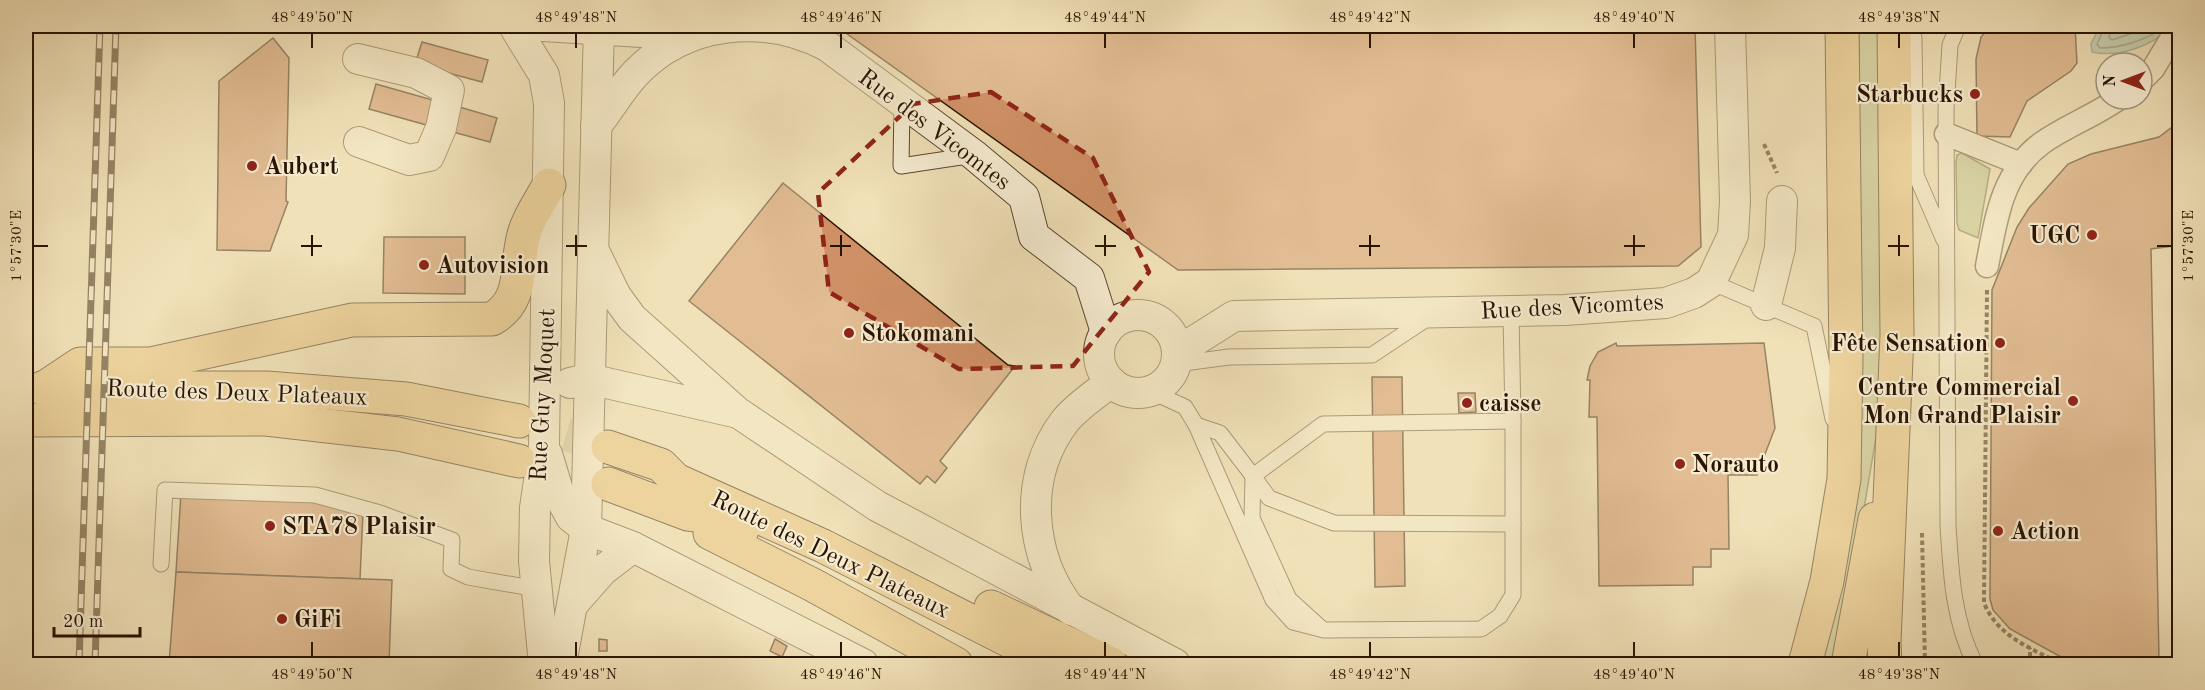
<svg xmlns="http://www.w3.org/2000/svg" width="2205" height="690" font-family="'Old Standard TT',serif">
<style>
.green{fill:#bcc28d;stroke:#726a47;stroke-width:1.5}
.water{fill:#9bbeae;stroke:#6d7a69;stroke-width:1.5}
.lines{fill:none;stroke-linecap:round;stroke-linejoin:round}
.shore{stroke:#626858;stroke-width:1.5}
.building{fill:#d19166;stroke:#291301;stroke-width:1.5}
.primary-tunnel{stroke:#d3c29d;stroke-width:33;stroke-dasharray:33 16;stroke-linecap:butt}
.service-casing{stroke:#5b462f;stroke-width:17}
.pedestrian-casing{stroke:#5b462f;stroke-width:25}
.minor-casing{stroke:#5b462f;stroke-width:32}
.primary-casing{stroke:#291301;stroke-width:35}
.path{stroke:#291301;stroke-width:4;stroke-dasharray:4.5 3;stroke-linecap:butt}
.service{stroke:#f6ecd1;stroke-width:15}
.pedestrian{stroke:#f6ecd1;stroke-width:22}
.minor{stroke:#f6ecd1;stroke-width:30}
.primary{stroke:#e8c07c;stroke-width:33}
.rail-casing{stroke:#291301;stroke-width:7}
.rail{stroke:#f6ecd1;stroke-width:4.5;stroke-dasharray:14;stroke-linecap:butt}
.marked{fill:none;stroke:#8f2418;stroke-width:4.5;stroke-dasharray:12 8;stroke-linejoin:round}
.ticks{fill:none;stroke:#291301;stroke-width:2}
.poi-dot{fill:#8f2418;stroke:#f6ecd1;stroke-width:2}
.labels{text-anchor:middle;stroke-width:4.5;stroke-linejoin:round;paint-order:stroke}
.poi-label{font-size:24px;font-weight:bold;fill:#291301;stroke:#f6ecd1;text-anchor:start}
.street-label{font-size:24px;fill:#291301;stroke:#f6ecd1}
.neatline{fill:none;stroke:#291301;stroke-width:2}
.ticks-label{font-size:15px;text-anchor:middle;fill:#291301}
</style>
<rect width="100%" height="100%" fill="#f1e1b8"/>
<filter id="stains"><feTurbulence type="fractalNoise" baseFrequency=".00333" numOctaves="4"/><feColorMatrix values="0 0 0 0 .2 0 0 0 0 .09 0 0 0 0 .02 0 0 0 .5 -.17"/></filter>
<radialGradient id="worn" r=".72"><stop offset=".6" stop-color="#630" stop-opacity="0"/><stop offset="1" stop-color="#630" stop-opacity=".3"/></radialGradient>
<g class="green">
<polygon points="1859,26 1879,26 1883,304 1876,437 1838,664 1819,664 1856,510 1860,368"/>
<polygon points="1962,153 1990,169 1978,238 1959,230 1957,223 1956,163 1957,155"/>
</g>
<path class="water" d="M 2100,26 L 2172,26 C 2153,46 2119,58 2092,52 L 2091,44 Z"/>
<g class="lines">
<g class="shore">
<path d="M 2105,26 L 2097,44 L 2100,48 C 2122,48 2145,40 2163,28"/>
<polyline points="2112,26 2109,37 2112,40 2153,26"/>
</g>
</g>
<g class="building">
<polygon points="836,26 1695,26 1701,247 1678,266 1178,270"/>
<polygon points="1990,26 2075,26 2077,63 2071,71 2027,101 2010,137 1977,136 1976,59 1981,37"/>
<polygon points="273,38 289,58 286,201 288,202 270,251 217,250 219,81"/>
<polygon points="422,42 488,60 482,82 415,64"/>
<polygon points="376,84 436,101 430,126 369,109"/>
<polygon points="456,106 497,118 490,142 449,131"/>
<polygon points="2180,121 2180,245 2151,249 2159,659 2155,664 2074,664 2010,629 1993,610 1990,599 1992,290 2017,227 2029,208 2068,164 2091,154 2159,137"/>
<polygon points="783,183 1008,365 1015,366 940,461 947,468 935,483 927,476 920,484 689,301"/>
<polygon points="384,237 465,237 465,294 383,293"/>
<polygon points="1616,343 1617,346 1764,343 1775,428 1757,475 1728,475 1729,549 1711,549 1711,567 1693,567 1693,585 1599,586 1597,417 1589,417 1590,380 1587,380 1590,366 1598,352"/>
<polygon points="1372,377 1402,377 1405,586 1375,587"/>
<polygon points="1458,393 1475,393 1476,412 1459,413"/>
<polygon points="181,493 296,499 363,511 360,579 176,572"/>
<polygon points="176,572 392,580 389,664 169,664"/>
<polygon points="599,639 607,640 607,651 599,651"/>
<polygon points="775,639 787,646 782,657 770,651"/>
</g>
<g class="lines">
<polyline class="primary-tunnel" points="519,421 608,447"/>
<defs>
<g id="service">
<polyline points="1909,26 1914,38 1916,175 1944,240"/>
<path d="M 1958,26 L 1950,45 L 1946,109 L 1948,525 C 1951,574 1953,620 1975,664"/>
<polyline points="902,103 901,166 974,155"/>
<polyline points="1711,282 1814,326 1833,419"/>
<polyline points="1176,364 1229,357 1372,355 1428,318"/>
<polyline points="1150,391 1185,407 1196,425 1220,433 1253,476 1323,424 1513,421 1511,312"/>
<polyline points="1196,425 1273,600 1293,622 1324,630 1481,629 1500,616 1513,595 1513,421"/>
<polyline points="1253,476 1269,498 1334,523 1513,524"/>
<polyline points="1253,476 1252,518 1289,599 1321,628"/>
<polyline points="161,564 165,490 315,495 380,513 452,540 451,569 468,577 537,589"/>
</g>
<g id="pedestrian">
<polyline points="2142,80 2153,69 2179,26"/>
<polyline points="1946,134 2021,164"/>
<path d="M 1987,266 C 1996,220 2001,173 2042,143 C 2066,126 2094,116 2118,99"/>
</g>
<g id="minor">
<polyline points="514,26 544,75 549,103 544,446 535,508 534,561 544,664"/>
<polyline points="543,26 691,35"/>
<polyline points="358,59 416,73 449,90 441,128 429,156 409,160 359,142"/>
<path d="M 596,126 C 610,109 620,90 635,74 C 685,21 764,13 827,46 L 974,155 L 1024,197 L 1034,236 L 1089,278 L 1106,332"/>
<polyline points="593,249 616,296 632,318 737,412 877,506 1175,664"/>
<polyline points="1766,305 1780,248 1782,201"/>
<circle cx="1138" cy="354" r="39"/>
<polyline points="1177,352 1234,316 1565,310 1666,303 1694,293 1711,282 1733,235 1735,201 1730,26"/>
<polyline points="570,383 589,379 734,412"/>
<polyline points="547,454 560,497 571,517 586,529 633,547 863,664"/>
<polyline points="573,604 603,570 633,547"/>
<path d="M 1071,610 C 1029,556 1022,477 1065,421 C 1077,406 1096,394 1111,382"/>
<polyline points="561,664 586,529 599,26"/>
</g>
<g id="primary">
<polyline points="42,388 267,388 406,399 519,421"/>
<path d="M 44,388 L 80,364 L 150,364 L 352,320 L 492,319 C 527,299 514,263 525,231 C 530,215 541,200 549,185"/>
<polyline points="26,420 266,419 398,434 519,461"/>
<polyline points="608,447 661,465 676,480 823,546 1055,664"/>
<polyline points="608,484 688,514 714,517 742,530"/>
<polyline points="710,533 813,585 956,664"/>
<polyline points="991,607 1111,664"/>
<polyline points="1805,664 1827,581 1844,479 1846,360 1842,26"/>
<polyline points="1848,664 1875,519"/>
<polyline points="1885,664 1884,642 1897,335 1894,26"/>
</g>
</defs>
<use href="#service" class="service-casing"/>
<use href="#pedestrian" class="pedestrian-casing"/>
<use href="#minor" class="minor-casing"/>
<use href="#primary" class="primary-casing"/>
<g class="path">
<polyline points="1764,144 1777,173"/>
<path d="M 1987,290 L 1984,603 C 1998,637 2031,648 2061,664"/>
<polyline points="1922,533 1925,664"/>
<polyline points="2030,664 2030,648"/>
</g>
<use href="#service" class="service"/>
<use href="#pedestrian" class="pedestrian"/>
<use href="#minor" class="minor"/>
<use href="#primary" class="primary"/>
<defs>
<g id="rail">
<polyline points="79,664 100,26"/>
<polyline points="95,664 116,26"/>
</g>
</defs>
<use href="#rail" class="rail-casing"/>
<use href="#rail" class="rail"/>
</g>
<path d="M0 0H2205V690H0ZM 991,92 L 1093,158 L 1149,272 L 1073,366 L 959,369 L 829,292 L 818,193 L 913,104 Z" fill="#f1e1b8" fill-opacity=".55" fill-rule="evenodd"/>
<path class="marked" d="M 991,92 L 1093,158 L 1149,272 L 1073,366 L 959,369 L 829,292 L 818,193 L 913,104 Z"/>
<path class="ticks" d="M 312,33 L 312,48M 576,33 L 576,48M 841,33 L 841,48M 1105,33 L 1105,48M 1370,33 L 1370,48M 1634,33 L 1634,48M 1899,33 L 1899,48M 312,235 L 312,256M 576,235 L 576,256M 841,235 L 841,256M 1105,235 L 1105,256M 1370,235 L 1370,256M 1634,235 L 1634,256M 1899,235 L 1899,256M 33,246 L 48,246M 301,246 L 322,246M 566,246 L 587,246M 830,246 L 851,246M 1095,246 L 1116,246M 1359,246 L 1380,246M 1624,246 L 1645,246M 1888,246 L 1909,246M 2157,246 L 2172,246M 312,642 L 312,657M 576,642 L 576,657M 841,642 L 841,657M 1105,642 L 1105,657M 1370,642 L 1370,657M 1634,642 L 1634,657M 1899,642 L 1899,657"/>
<g class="poi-dot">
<circle cx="1975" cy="94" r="6"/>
<circle cx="252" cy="166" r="6"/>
<circle cx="2092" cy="235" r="6"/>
<circle cx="424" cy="265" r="6"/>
<circle cx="849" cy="333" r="6"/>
<circle cx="2000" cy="343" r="6"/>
<circle cx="2073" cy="401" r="6"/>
<circle cx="1467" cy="403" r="6"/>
<circle cx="1680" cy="464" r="6"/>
<circle cx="270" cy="526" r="6"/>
<circle cx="1998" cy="531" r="6"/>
<circle cx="282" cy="619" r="6"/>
</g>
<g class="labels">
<g class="poi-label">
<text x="1963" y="102" text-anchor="end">Starbucks</text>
<text x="264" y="174">Aubert</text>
<text x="2080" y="243" text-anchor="end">UGC</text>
<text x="436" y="273">Autovision</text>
<text x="861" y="341">Stokomani</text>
<text x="1988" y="351" text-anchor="end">Fête Sensation</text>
<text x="2061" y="395" text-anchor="end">Centre Commercial<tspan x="2061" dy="28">Mon Grand Plaisir</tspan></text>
<text x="1479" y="411">caisse</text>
<text x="1692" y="472">Norauto</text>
<text x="282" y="534">STA78 Plaisir</text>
<text x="2010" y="539">Action</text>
<text x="294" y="627">GiFi</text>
</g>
<g class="street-label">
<text transform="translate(935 129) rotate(37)" y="8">Rue des Vicomtes</text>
<text transform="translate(1572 306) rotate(-3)" y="8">Rue des Vicomtes</text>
<text transform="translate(237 392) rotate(2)" y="8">Route des Deux Plateaux</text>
<text transform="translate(542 395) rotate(-87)" y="8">Rue Guy Moquet</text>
<text transform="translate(831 554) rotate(26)" y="8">Route des Deux Plateaux</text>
</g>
</g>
<rect width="2205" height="690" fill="none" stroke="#f1e1b8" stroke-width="66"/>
<g transform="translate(2124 81) rotate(270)"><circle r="28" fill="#f6ecd1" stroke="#a4957e" stroke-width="1.5"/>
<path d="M0-4.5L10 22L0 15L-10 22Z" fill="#8f2418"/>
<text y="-9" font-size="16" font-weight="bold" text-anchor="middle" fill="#291301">N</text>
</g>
<path d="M54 627v9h86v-9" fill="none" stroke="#291301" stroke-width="3"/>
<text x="63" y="627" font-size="18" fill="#291301" stroke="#f6ecd1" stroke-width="4.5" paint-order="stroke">20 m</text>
<rect x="33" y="33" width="2139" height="624" class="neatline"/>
<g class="ticks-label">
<text x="312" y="22">48°49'50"N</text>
<text x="576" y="22">48°49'48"N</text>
<text x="841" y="22">48°49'46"N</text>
<text x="1105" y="22">48°49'44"N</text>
<text x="1370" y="22">48°49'42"N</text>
<text x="1634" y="22">48°49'40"N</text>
<text x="1899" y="22">48°49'38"N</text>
<text transform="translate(2188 246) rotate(-90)" y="5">1°57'30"E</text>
<text transform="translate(16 246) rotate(-90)" y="5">1°57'30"E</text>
<text x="312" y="679">48°49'50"N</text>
<text x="576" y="679">48°49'48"N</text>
<text x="841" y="679">48°49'46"N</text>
<text x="1105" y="679">48°49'44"N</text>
<text x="1370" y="679">48°49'42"N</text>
<text x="1634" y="679">48°49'40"N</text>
<text x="1899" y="679">48°49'38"N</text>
</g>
<rect width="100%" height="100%" filter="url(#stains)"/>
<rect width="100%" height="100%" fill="url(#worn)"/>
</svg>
